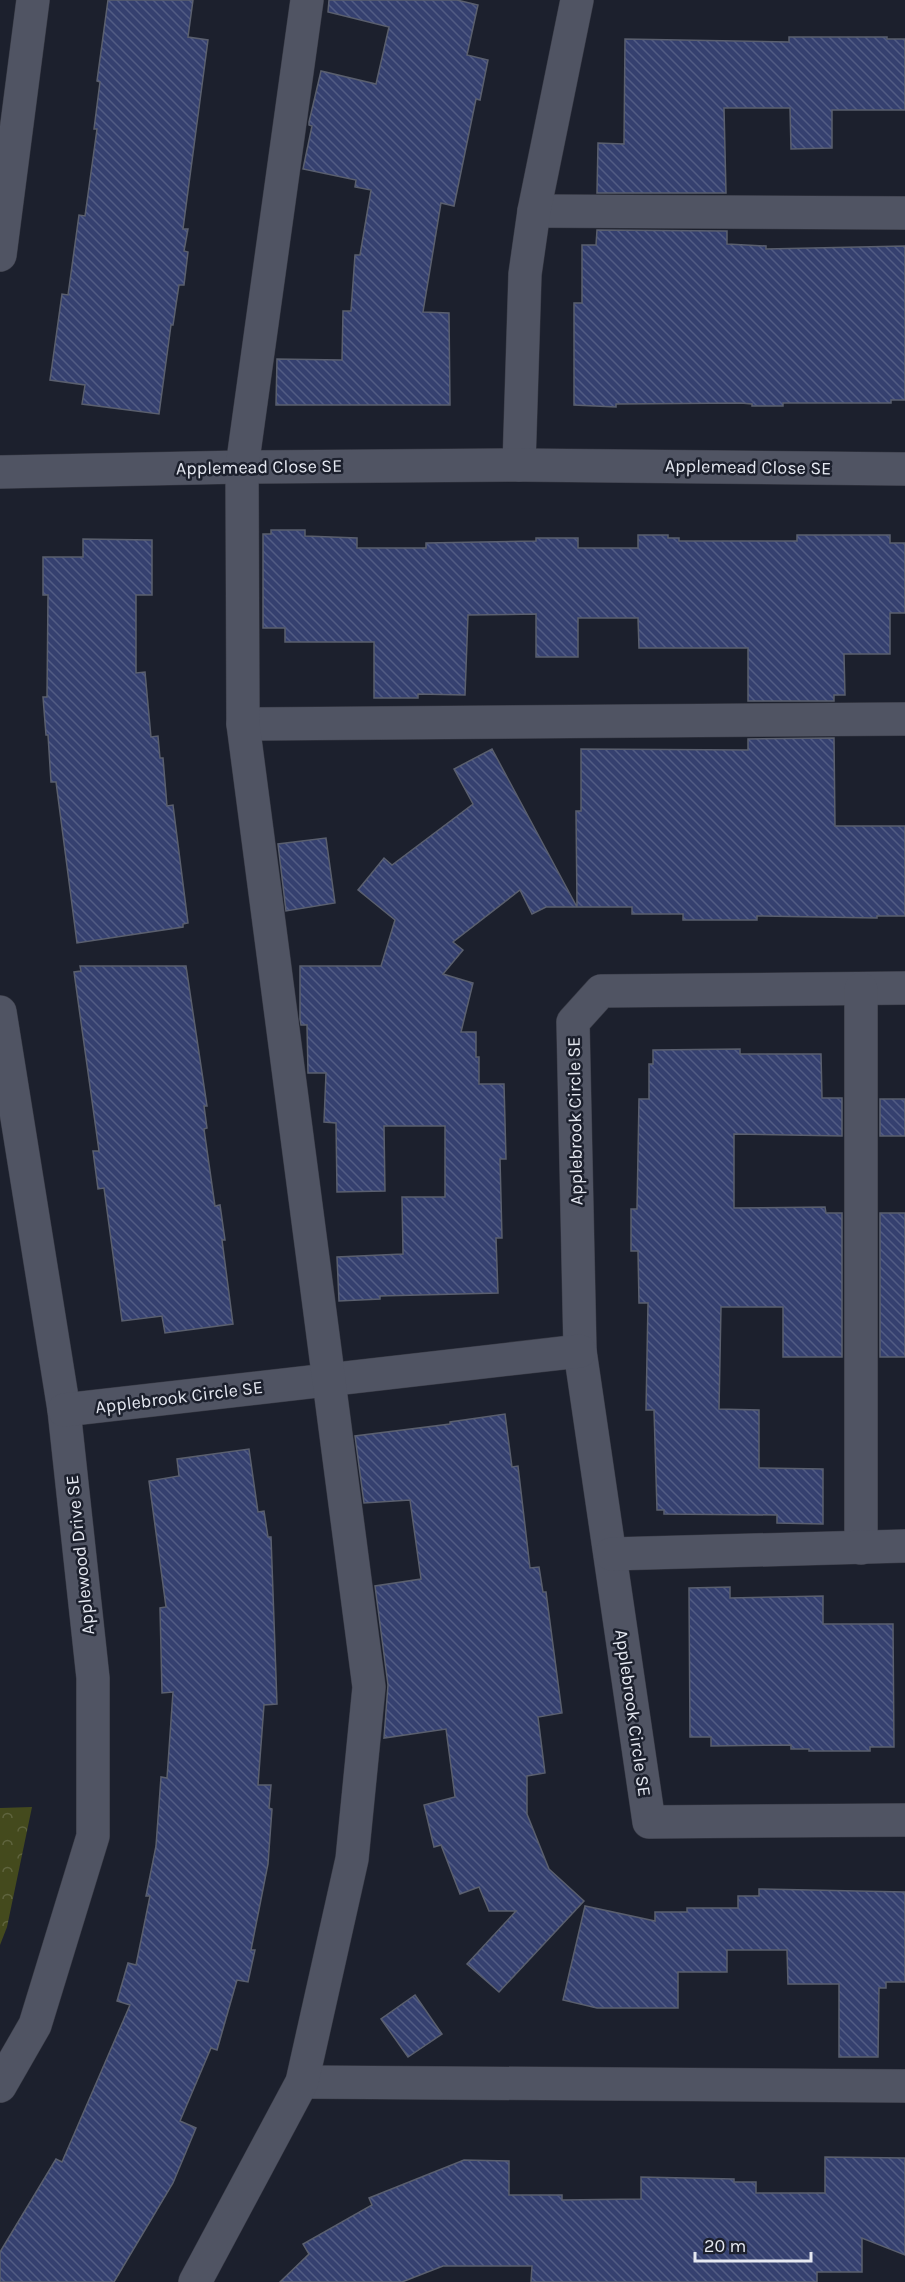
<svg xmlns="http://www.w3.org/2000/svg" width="905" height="2282" font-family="Karla,sans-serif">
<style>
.park{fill:url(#park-crowns)}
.building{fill:url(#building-back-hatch);stroke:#5a5f6e;stroke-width:1.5}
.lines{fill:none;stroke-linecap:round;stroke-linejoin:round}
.minor-casing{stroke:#383a45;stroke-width:34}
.minor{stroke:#505463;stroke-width:33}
.labels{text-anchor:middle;stroke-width:5;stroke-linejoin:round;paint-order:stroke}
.street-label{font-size:18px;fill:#e5e8f1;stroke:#1c202d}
</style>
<defs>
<pattern id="park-crowns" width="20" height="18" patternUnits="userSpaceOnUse" patternTransform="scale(1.5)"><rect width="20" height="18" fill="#444a1d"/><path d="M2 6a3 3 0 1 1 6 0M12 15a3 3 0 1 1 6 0" fill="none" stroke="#5f643e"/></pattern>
<pattern id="building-back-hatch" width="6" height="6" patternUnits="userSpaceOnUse" patternTransform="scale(1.5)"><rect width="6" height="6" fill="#35406f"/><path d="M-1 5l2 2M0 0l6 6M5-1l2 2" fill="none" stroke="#525c84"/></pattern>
</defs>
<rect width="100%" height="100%" fill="#1c202d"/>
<polygon class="park" points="32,1807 7,1927 0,1945 0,1808"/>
<g class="building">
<polygon points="108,0 193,0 188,37 208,40 183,229 188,229 184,251 188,252 184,285 179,285 173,325 171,325 159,414 82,404 85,385 50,380 62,294 68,295 79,215 85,216 97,129 94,129 100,82 97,81"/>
<polygon points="329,0 457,0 478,5 467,55 488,60 480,100 476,99 454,206 441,203 423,312 449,313 450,405 276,405 277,359 342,360 343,311 351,311 355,255 360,255 371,190 355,187 356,180 303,169 312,126 309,125 309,122 321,71 376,84 389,27 328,12"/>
<polygon points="789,37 887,37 887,39 905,39 905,110 832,110 832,148 791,149 790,108 724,108 726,193 597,193 598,143 624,144 625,39 789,42"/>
<polygon points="597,230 727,231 727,244 766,246 766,249 905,246 905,400 891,400 891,403 783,403 783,406 752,406 752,404 741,403 616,404 616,407 574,405 574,303 582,303 582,245 596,245"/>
<polygon points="271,530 305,530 305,536 357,538 357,548 426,548 426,543 536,541 536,538 578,538 578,548 638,548 638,535 668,535 668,538 679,538 679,541 797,541 797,535 890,535 890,543 905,543 905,613 890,613 890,654 844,654 845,695 834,695 834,701 748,701 748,648 639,648 638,618 578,618 578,657 536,657 536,614 468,615 465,695 418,694 418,698 374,698 374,642 285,642 285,628 263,628 263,534 271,534"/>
<polygon points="83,539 152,540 152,595 136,595 136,673 145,672 151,737 158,736 160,758 163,758 167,806 173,805 188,923 183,924 183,927 77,943 56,782 51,782 48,735 46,735 43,697 47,697 48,595 43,595 43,557 83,557"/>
<polygon points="834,738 835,826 905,826 905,916 877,916 877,918 757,916 757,920 683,920 683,914 632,914 632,907 546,907 532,914 520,890 453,942 463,950 443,974 473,983 461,1032 476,1032 476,1057 479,1057 479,1084 504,1084 506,1159 500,1159 502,1238 496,1238 498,1293 380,1296 380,1299 339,1301 337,1257 403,1254 402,1197 445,1197 445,1126 384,1126 385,1191 337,1192 336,1123 324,1122 326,1073 308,1073 307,1025 301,1025 300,1019 300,966 381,966 395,920 358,890 384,858 392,865 473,804 454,769 492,749 577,907 576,811 581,811 581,749 748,750 748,739"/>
<polygon points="326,838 335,903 286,911 278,844"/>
<polygon points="80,966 186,966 207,1106 204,1106 207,1128 204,1129 215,1206 220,1205 225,1240 222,1240 233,1324 165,1333 162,1316 122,1321 104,1188 98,1189 93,1151 99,1151 74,972 81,971"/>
<polygon points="740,1049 740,1054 821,1054 822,1098 842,1098 842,1136 734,1134 734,1208 825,1207 826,1213 842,1213 842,1357 783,1357 783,1307 721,1307 719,1409 759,1410 759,1468 823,1469 823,1524 777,1523 777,1515 664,1514 664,1510 657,1510 654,1410 646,1410 648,1303 639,1303 638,1251 631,1251 631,1209 637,1209 639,1099 649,1099 649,1064 653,1064 653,1050"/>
<rect x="880" y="1099" width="25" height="37"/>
<rect x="880" y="1213" width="25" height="144"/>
<polygon points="505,1414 512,1467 518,1466 530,1568 539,1567 543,1592 546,1592 562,1713 538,1717 545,1773 527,1776 527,1814 549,1869 584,1901 499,1992 467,1964 516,1911 489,1911 479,1887 460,1894 441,1845 434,1847 424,1805 455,1797 446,1729 384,1738 388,1685 375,1586 421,1579 410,1500 364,1503 355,1436 450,1424 450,1422"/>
<polygon points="249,1449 258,1512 264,1511 268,1537 271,1537 277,1704 264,1705 258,1785 271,1785 269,1808 272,1809 268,1864 251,1950 255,1950 248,1982 237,1980 217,2050 211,2048 180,2121 196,2128 173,2183 114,2282 0,2282 0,2252 56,2159 62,2162 130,2005 117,2001 128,1963 136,1965 150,1896 146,1896 156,1846 161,1777 167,1778 173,1692 162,1693 160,1608 166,1607 149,1481 179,1476 177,1459"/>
<polygon points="730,1587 730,1598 823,1596 823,1624 893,1624 894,1747 870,1747 870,1751 809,1751 809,1749 791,1749 791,1745 711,1746 711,1737 690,1737 689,1588"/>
<polygon points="759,1889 905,1892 905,1982 886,1982 886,1988 879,1988 878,2057 839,2057 839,1984 788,1984 787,1950 727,1950 727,1972 678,1972 678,2008 597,2008 563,2000 585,1906 655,1921 655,1912 687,1912 687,1908 738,1908 738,1896 759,1896"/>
<polygon points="415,1995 442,2034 408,2057 381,2019"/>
<polygon points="825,2157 905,2158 905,2255 862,2238 862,2272 817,2272 817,2282 531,2282 532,2266 443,2266 402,2282 280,2282 309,2254 303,2244 372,2205 369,2198 464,2160 509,2161 509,2195 562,2195 562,2200 641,2199 641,2177 734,2179 734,2182 756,2182 756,2193 825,2193"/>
</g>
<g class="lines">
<defs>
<g id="minor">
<polyline points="534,211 905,213"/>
<polyline points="0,255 33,0"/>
<polyline points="519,465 525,274 534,211 577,0"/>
<polyline points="0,472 242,467 519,465 905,469"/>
<polyline points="243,724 905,719"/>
<polyline points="905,988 601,991 573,1022 580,1351 649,1822 905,1820"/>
<polyline points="861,989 861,1548"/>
<polyline points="0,1012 64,1410 93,1678 93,1836 35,2025 0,2086"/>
<polyline points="64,1410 580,1351"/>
<polyline points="611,1554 905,1546"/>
<polyline points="302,2082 905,2086"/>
<polyline points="195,2282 302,2082 352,1859 369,1687 243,724 242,467 307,0"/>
</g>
</defs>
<use href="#minor" class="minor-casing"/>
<use href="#minor" class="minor"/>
</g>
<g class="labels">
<g class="street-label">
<text transform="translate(259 467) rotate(-1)" y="6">Applemead Close SE</text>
<text transform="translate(748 467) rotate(1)" y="6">Applemead Close SE</text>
<text transform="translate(575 1121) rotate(-91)" y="6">Applebrook Circle SE</text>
<text transform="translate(179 1397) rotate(-7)" y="6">Applebrook Circle SE</text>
<text transform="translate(80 1555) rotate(-96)" y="6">Applewood Drive SE</text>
<text transform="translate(633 1713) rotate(82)" y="6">Applebrook Circle SE</text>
</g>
</g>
<path d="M695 2252v9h116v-9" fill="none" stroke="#e5e8f1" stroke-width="3"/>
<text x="704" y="2252" font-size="18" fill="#e5e8f1" stroke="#1c202d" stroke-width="4.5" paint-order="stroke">20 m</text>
</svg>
